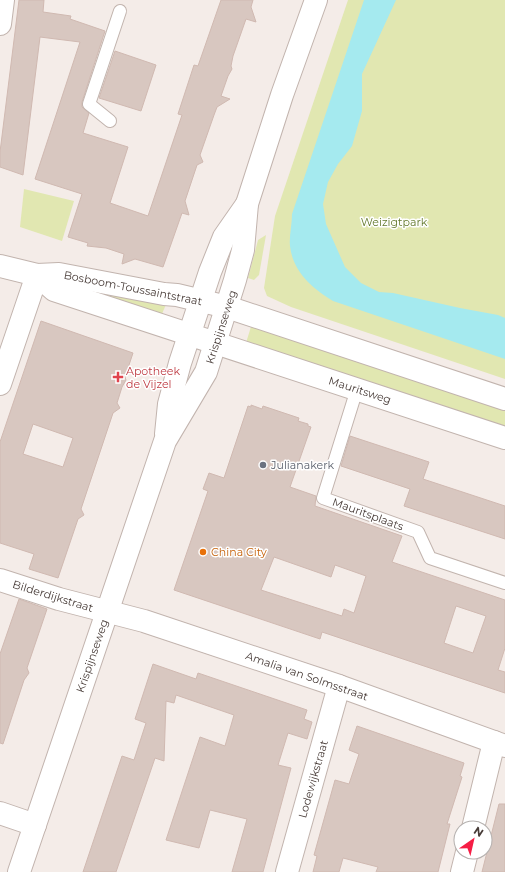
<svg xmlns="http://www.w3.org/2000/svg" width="505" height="872" font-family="Montserrat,sans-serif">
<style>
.green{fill:#e1e7b1}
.water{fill:#a5eaef}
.building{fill:#d8c7c0;stroke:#d0b9b1;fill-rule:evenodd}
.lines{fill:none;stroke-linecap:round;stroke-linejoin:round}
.service-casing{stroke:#c2b4ae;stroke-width:14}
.minor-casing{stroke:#c2b4ae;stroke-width:24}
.tertiary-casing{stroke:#c2b4ae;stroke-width:24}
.service{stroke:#fff;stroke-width:12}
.minor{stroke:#fff;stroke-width:22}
.tertiary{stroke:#fff;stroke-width:22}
.health-dot{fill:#e0444e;stroke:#fff;stroke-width:1.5}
.worship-dot{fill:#6b7280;stroke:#fff;stroke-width:1.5}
.food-dot{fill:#e8710a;stroke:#fff;stroke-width:1.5}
.labels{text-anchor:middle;stroke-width:3;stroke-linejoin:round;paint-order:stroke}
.park-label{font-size:11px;fill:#62782b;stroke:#fff}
.street-label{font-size:11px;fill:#473b37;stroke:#fff}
.health-label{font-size:11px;fill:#be3a42;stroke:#fff;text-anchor:start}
.worship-label{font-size:11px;fill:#5b616d;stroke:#fff;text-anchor:start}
.food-label{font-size:11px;fill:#c56008;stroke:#fff;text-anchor:start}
</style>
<rect width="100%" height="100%" fill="#f4ece8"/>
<g class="green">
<polygon points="348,0 505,0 505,379 291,307 267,296 264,288 275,216"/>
<polygon points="24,189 74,201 62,241 20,227"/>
<polygon points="266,235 259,275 254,280 248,278 258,240"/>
<polygon points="53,277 167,302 159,321"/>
<polygon points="253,320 505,403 505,430 246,343"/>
</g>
<path class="water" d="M 364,0 L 396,0 L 362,74 L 362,111 L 352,146 L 338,164 L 328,182 L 323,204 L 326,224 L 345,267 L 361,283 L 379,292 L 393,293 L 460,308 L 498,315 L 505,318 L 505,359 L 333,301 C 312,288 293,272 290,246 C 289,236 292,225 292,214 Z"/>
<g class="building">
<polygon points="19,0 44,0 43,12 71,16 70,19 105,31 82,102 82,107 89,113 83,133 128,147 110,203 148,216 182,115 178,114 194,65 198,66 221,0 253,0 251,7 256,22 246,19 233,56 231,66 232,69 228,76 221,96 230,99 217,107 214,115 200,155 203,162 197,165 185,201 189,215 182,213 163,267 135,259 122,264 124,254 106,248 87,246 88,243 68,237 82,194 35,179 80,42 40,37 23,175 0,167 0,152"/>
<polygon points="115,51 156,65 141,111 99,98"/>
<path d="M 41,321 L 133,353 L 125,377 L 126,380 L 122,387 L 117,403 L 120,408 L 113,413 L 81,509 L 84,515 L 78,519 L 58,578 L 29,569 L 34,554 L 0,543 L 0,442 ZM 33,424 L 73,438 L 63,467 L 23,454 Z"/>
<path d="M 251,405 L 262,409 L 263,406 L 299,418 L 298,421 L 308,424 L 308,426 L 311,427 L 290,487 L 316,496 L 315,506 L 402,536 L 392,562 L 505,600 L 505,648 L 498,670 L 505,672 L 505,693 L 322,632 L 320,639 L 174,590 L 208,491 L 203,489 L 209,473 L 224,478 L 248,406 L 251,407 ZM 274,557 L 331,577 L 335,565 L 366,576 L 354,613 L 344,609 L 342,616 L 261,590 ZM 456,606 L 486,616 L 473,653 L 444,643 Z"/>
<polygon points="350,436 429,462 423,479 505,506 505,539 404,506 410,489 341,466"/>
<polygon points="19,599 47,609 27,668 29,673 24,680 3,744 0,743 0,654"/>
<polygon points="153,664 196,679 198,673 307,710 304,719 312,722 307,739 288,733 278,765 291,768 263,872 232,872 247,819 210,810 199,848 166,840 200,737 225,746 234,715 176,695 174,703 166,701 164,761 155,758 116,872 83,872 122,756 134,760 146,723 135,719"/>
<polygon points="357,726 464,763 460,776 462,777 447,824 450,824 438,872 376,872 378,867 343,858 339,872 313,872 317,856 314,855 335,780 349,784 359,754 349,750"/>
<polygon points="499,804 505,804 505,872 482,872"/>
</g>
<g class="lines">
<defs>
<g id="service">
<polyline points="110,121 89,104 120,11"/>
<polyline points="357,389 323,498 418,532 430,558 505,583"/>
</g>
<g id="minor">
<polyline points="0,24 3,0"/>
<polyline points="0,384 37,275"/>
<polyline points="0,580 59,599 144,621 339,686 505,746"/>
<polyline points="0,813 35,825"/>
<polyline points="473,828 494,742"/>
<polyline points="287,872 339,686"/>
<polyline points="462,872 467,852"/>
</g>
<g id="tertiary">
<polyline points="0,266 37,275 59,274 164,294 177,295 227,307 505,399"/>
<polyline points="37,275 54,290 505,438"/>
<polyline points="166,434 169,404 180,363 210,272 224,237 247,204"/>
<polyline points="19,872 165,441 206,372 235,280 243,250 247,204 282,95 316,0"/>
</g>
</defs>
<use href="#service" class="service-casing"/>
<use href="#minor" class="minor-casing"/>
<use href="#tertiary" class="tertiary-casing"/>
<use href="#service" class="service"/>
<use href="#minor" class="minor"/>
<use href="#tertiary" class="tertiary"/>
</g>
<path class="health-dot" d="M116 371h4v4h4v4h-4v4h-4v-4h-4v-4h4z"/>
<circle class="worship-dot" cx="263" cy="465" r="4"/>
<circle class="food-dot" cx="203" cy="552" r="4"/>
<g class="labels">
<g class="park-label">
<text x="394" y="226">Weizigtpark</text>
</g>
<g class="street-label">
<text transform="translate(133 288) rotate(11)" y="4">Bosboom-Toussaintstraat</text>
<text transform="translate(221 327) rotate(-72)" y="4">Krispijnseweg</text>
<text transform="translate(360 390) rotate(18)" y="4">Mauritsweg</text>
<text transform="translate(368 514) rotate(20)" y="4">Mauritsplaats</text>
<text transform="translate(53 596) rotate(17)" y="4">Bilderdijkstraat</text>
<text transform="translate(92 656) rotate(-71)" y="4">Krispijnseweg</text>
<text transform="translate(307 676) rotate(19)" y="4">Amalia van Solmsstraat</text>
<text transform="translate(313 779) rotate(-74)" y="4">Lodewijkstraat</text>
</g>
<g class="health-label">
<text x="126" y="375">Apotheek<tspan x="126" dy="13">de Vijzel</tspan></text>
</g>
<g class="worship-label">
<text x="271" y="469">Julianakerk</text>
</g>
<g class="food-label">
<text x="211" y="556">China City</text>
</g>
</g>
<g transform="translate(473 840) rotate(34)"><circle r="19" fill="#ffffff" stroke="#b5b1af"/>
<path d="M0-3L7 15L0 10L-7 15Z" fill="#f61d45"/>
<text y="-6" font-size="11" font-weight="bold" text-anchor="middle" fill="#473b37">N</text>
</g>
</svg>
